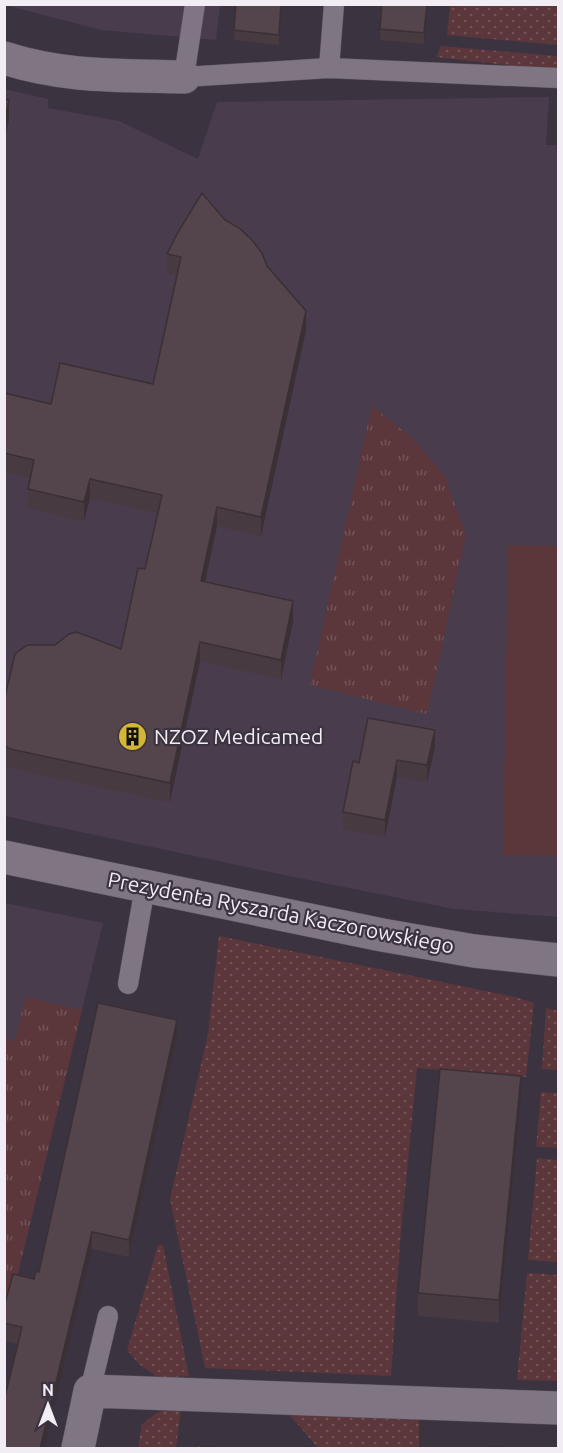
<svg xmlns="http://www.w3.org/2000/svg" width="563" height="1453" font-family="Ubuntu,sans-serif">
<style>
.built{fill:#483c4d}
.grass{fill:url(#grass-dots)}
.park{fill:url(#park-tufts)}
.pitch{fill:#5b363a}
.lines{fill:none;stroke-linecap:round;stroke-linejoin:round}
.lane-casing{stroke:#59515c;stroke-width:21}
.street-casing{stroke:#59515c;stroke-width:34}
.lane{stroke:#7f7583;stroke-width:20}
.street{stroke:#7f7583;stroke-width:33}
.wall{fill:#483a41}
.shaded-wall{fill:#3b3035}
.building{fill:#54444c;stroke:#3b3035;stroke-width:1.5}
.labels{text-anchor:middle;stroke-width:4.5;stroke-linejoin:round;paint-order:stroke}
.poi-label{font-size:21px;fill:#f2ecf4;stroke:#3c3340;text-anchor:start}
.street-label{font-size:21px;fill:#f2ecf4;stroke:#3c3340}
</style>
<defs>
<pattern id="grass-dots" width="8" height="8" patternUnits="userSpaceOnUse" patternTransform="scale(1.5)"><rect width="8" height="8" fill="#5b363a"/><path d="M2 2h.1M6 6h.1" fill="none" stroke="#735357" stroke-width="1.8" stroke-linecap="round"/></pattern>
<pattern id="park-tufts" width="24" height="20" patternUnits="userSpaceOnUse" patternTransform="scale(1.5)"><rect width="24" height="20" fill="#5b363a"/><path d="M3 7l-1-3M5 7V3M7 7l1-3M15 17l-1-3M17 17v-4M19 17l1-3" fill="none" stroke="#735357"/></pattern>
</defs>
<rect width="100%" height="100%" fill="#3c3340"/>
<g class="built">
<polygon points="5,5 4,5 220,5 216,40 101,30"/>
<polygon points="5,89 48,99 48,108 119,121 198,159 217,102 549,97 546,145 558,145 558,917 454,909 284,875 5,816"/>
<polygon points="5,903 103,923 5,1327"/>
</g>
<g class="grass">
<polygon points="450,5 558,5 558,45 447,35"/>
<polygon points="441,46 558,56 558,71 436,57"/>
<polygon points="219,936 515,997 534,1003 526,1077 417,1068 400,1242 391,1376 205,1368 170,1199 208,1034"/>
<polygon points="546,1008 558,1011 558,1070 542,1069"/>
<polygon points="541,1092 558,1093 558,1148 536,1147"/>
<polygon points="537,1158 558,1160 558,1262 528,1260"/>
<polygon points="158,1245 163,1245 189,1376 159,1378 139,1364 127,1350"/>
<polygon points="527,1273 558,1275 558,1381 517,1380"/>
<polygon points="281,1405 419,1412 419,1448 318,1448"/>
<polygon points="181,1408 176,1448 138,1448 142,1424 158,1412"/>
</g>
<g class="park">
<polygon points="372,406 410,436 444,475 466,535 427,714 310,685"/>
<polygon points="25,997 82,1010 5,1327 5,1039 15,1041"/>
</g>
<polygon class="pitch" points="508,545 558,546 558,856 503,855"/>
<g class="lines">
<defs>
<g id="lane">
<polyline points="195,4 184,77 329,68 558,78"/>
<polyline points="329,68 334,4"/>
<polyline points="128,984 145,887"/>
<polyline points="90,1391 108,1316"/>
</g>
<g id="street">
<path d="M 4,58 C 66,78 121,75 184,77"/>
<polyline points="4,857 382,935 474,951 558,960"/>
<polyline points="78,1448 90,1391 558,1408"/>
</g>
</defs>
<use href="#lane" class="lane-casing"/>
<use href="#street" class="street-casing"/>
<use href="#lane" class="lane"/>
<use href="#street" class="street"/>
</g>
<g class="wall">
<polygon points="236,4 282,4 279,45 234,40"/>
<polygon points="382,4 428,4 424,44 380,40"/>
<polygon points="225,220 267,266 306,330 261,536 217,526 205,582 293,621 281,679 200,661 170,802 10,768 4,764 4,701 121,649 145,569 158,513 90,498 84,521 28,508 28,489 30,478 4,472 4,393 51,404 153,384 177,275 167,273 167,254"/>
<polygon points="435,747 427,782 397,777 385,837 343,829 343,812 359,763"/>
<polygon points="177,1038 129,1257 92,1249 18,1344 4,1341 4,1307 34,1279 39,1272"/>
<polygon points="521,1099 499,1323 418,1316 418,1293"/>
</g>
<g class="shaded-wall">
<polygon points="281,4 282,4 279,45 279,35"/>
<polygon points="427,4 428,4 424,44 424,33"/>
<polygon points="9,100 9,120 4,140 4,121"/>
<polygon points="306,311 306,330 261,536 261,517"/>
<polygon points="90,479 90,498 84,521 84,502"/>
<polygon points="217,507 217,526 201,601 201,581"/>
<polygon points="293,601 293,621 281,679 281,660"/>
<polygon points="200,642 200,661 170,802 170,783"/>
<polygon points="435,730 435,747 427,782 427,765"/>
<polygon points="397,760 397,777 385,837 385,820"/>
<polygon points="177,1020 177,1038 129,1257 129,1240"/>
<polygon points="521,1076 521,1099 499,1323 499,1300"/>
<polygon points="92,1232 92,1249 44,1449 40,1449"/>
</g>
<g class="building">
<polygon points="236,4 281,4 279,35 234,30"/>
<polygon points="382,4 427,4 424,33 380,29"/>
<polygon points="4,99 9,100 4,121"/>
<polygon points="202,193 225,220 239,228 252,240 262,253 267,266 306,311 261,517 217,507 201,581 293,601 281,660 200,642 170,783 10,749 4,745 4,701 15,654 27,645 55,645 69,634 77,632 121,649 138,568 145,569 162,495 90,479 84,502 28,489 34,460 4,453 4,393 51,404 60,363 153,384 181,257 167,254 178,232"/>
<polygon points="368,718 435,730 427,765 397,760 385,820 343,812 353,761 359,763"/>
<polygon points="98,1003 177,1020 129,1240 92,1232 40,1449 4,1449 4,1401 22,1327 4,1323 4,1307 13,1274 34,1279 36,1271 39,1272"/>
<polygon points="440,1069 521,1076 499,1300 418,1293"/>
<polygon points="197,1445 217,1449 197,1449"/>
<polygon points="492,1447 521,1449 492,1449"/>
</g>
<defs>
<symbol id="building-disc" viewBox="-11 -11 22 22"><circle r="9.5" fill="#d3b635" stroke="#3c3340"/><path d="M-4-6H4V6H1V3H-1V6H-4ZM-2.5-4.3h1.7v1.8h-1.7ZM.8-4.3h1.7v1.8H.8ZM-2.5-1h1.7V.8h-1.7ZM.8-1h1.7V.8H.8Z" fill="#111"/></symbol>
</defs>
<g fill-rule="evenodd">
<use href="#building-disc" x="116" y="720" width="33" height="33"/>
</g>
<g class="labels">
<g class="poi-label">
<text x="154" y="744">NZOZ Medicamed</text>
</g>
<g class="street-label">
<text transform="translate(281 913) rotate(11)" y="7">Prezydenta Ryszarda Kaczorowskiego</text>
</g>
</g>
<rect width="563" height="1453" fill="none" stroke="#f2ecf4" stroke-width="12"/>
<g transform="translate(48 1405)" stroke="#3c3340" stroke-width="4.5" paint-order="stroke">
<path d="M0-4.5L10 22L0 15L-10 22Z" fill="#f2ecf4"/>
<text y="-9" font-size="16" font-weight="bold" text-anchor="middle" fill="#f2ecf4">N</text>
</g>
</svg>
